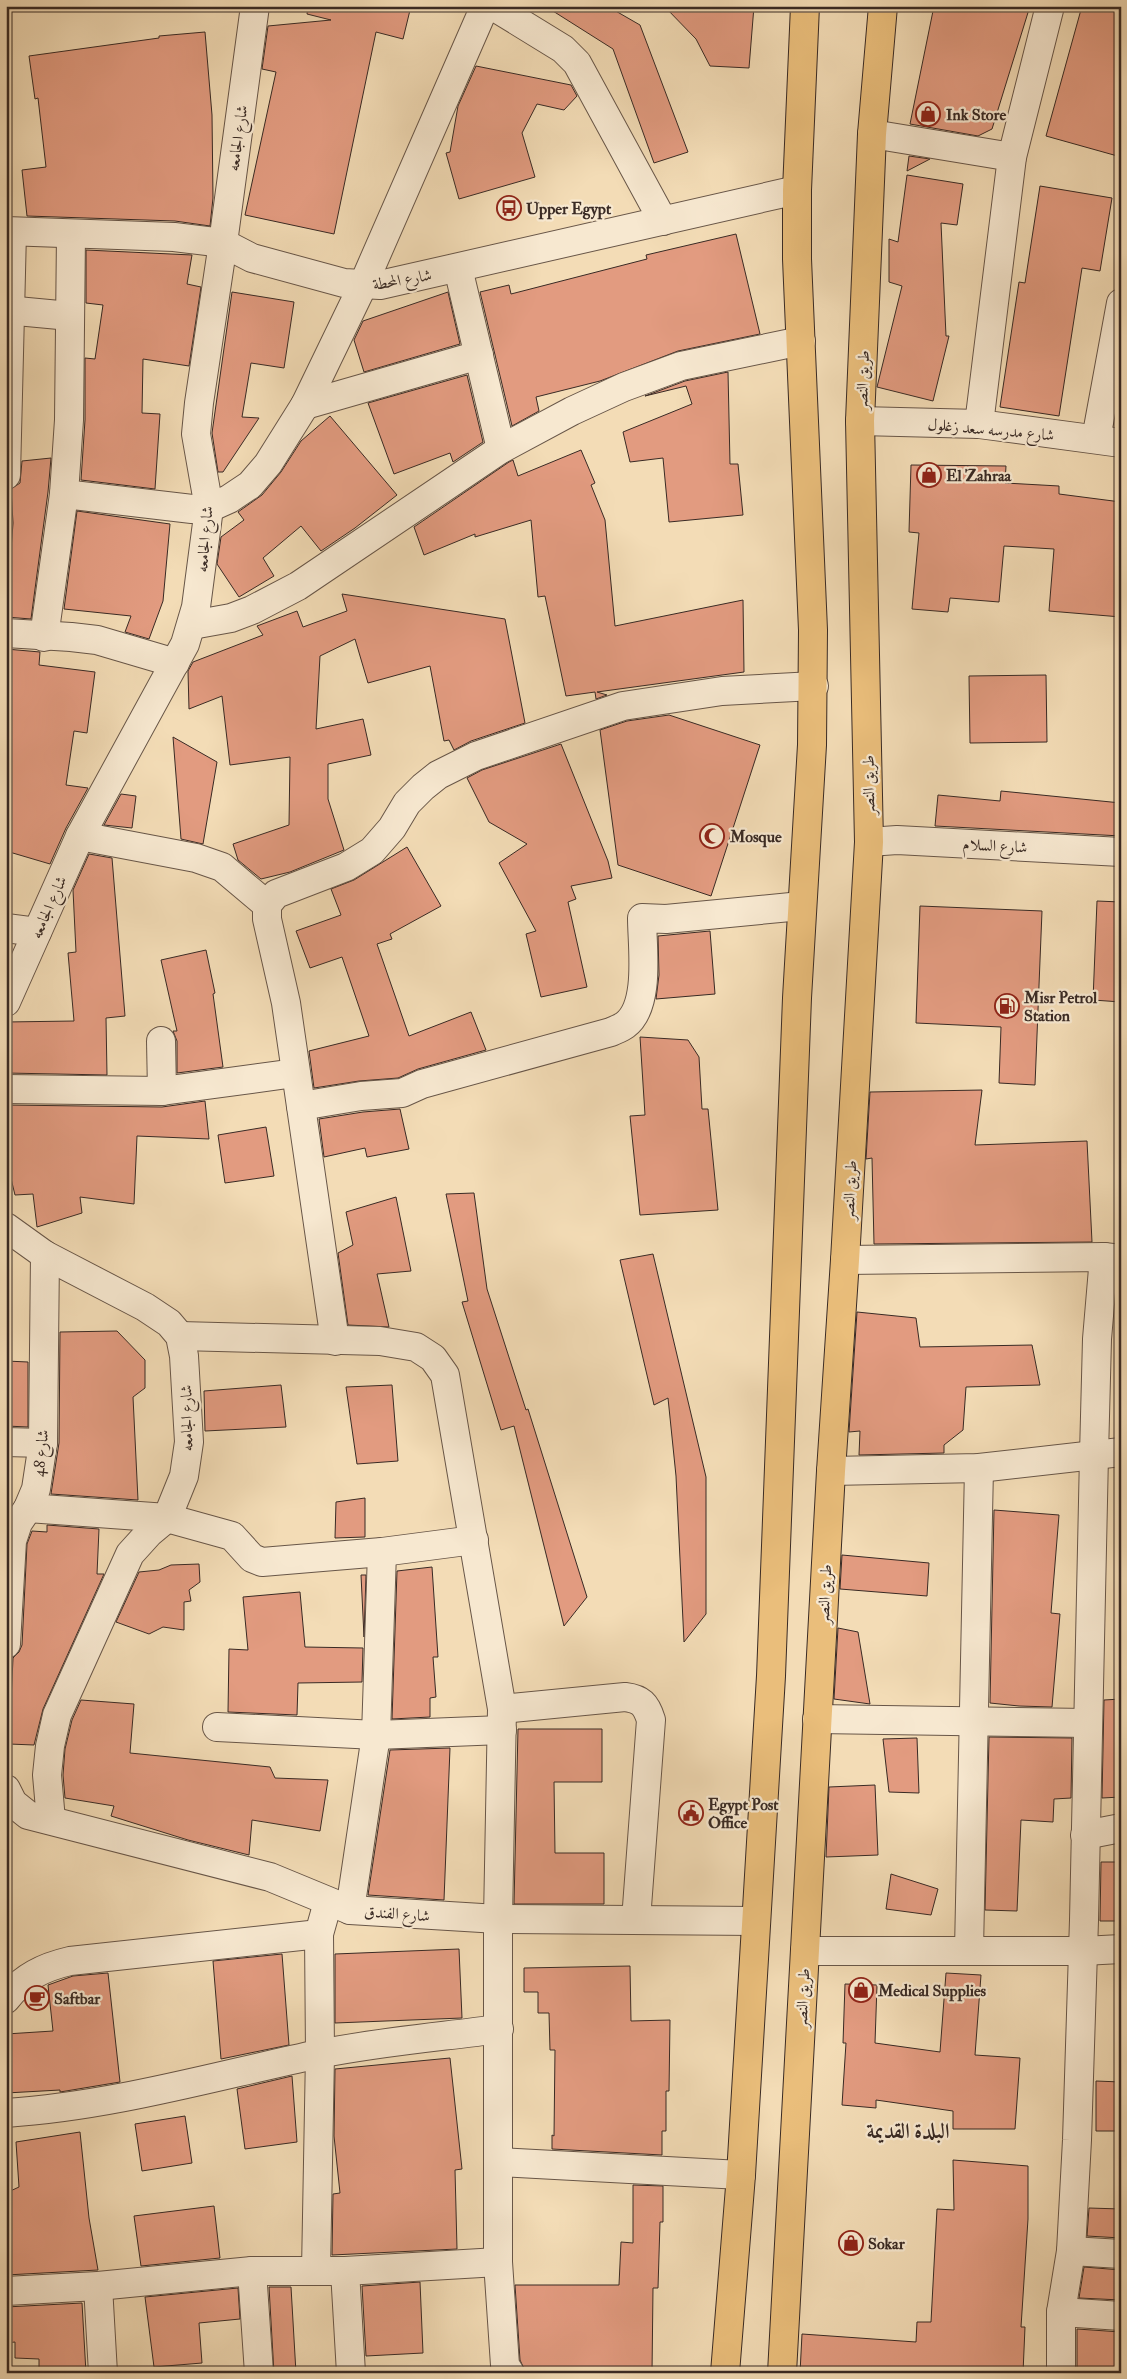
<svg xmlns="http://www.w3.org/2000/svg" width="1127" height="2379" font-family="'IM FELL Double Pica',Amiri,serif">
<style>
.building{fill:#e29b80;stroke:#392a24}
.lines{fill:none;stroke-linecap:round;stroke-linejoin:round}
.minor-casing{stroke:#685648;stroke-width:30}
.tertiary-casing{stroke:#685648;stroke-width:30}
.primary-casing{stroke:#392a24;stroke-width:30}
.minor{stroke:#f7e8d0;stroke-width:28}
.tertiary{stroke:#f7e8d0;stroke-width:28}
.primary{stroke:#eabe7b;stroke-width:28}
.labels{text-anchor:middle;stroke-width:4.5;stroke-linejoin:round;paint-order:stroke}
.poi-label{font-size:16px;font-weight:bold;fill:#392a24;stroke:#f7e8d0;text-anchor:start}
.street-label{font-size:16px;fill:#392a24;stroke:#f7e8d0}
.district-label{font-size:21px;font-weight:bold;fill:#392a24;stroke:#f7e8d0}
</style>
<rect width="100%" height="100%" fill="#f3dcb6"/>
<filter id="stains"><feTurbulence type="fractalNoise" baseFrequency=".004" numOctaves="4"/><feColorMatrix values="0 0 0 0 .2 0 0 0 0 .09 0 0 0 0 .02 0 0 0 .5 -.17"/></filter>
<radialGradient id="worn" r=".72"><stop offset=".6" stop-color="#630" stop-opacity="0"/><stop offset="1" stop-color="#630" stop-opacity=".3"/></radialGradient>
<g class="building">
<polygon points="308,6 411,6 403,39 376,32 334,234 245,215 276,72 262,69 268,26 331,20 307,14"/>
<polygon points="545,6 607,6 640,25 688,152 654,163 613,49"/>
<polygon points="664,6 754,6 749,68 710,66 696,39"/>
<polygon points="934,6 1030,6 992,129 978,136 910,124"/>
<polygon points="1082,6 1121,6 1121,157 1046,136"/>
<polygon points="205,32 212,115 213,198 210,226 175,221 27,216 22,170 46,167 38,98 35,99 29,56 159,38 159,36"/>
<polygon points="476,66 571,85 577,96 564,110 537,104 522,133 535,177 459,199 446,153 450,152 458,106"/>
<polygon points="909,156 930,159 907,171"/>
<polygon points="907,175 963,184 957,225 941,223 946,336 949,336 933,401 877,387 902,286 889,282 889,239 898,242"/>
<polygon points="1040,186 1112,198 1100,271 1082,268 1059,416 1000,407 1019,282 1025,283"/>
<polygon points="736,234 760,334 678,351 600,381 536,397 539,411 512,426 480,292 509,285 511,294 647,259 646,255"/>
<polygon points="86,250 192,255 187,284 201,287 189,366 143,359 142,413 160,414 155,489 81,480 85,420 85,358 95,359 103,305 86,303"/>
<polygon points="232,292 294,302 284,368 251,363 242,417 259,418 223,472 218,472 212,433"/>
<polygon points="448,292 460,344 364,372 354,340 363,321"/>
<polygon points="728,372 730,464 738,464 743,515 669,522 663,458 630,462 623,432 692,404 686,386 645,396 685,381"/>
<polygon points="467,375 483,442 453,462 450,453 394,474 368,403"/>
<polygon points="330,416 397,495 355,528 321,551 301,526 263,558 274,576 239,597 217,564 221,537 244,520 238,512 262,495 281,472 301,441"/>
<polygon points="581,450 595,483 591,485 605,520 615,626 743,600 744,672 597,692 607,695 596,699 595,692 566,696 545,596 538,597 531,520 475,537 475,534 424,555 414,527 509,462 513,460 518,476"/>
<polygon points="51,458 48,492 31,619 6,617 13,523 11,489 20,483 22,461"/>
<polygon points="911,465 1006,466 1005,483 1059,486 1059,494 1121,502 1121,617 1049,611 1054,549 1004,546 999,602 950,598 948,612 912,609 919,533 909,532"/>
<polygon points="77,511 170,524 163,601 149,639 125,632 131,616 64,609"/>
<polygon points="342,594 505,619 525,723 471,741 454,750 449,740 444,741 430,666 368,683 355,639 320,656 316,729 363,719 371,755 328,764 328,799 344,850 290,872 261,879 238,860 233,844 289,825 290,757 230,765 222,696 189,709 188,671 193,662 263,635 257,626 297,611 303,627 347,611"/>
<polygon points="6,649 40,652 39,665 95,672 87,733 74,731 66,785 88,788 66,828 50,864 6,851"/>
<polygon points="1046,675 1047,742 970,743 969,676"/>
<polygon points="669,715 760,745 711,896 618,865 600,730 627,721"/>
<polygon points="173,737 217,762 203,844 181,839"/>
<polygon points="561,744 608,861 612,878 571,886 576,899 568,902 587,987 541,997 526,934 536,931 499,863 527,844 489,822 467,778 482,770"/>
<polygon points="1001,791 1121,803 1121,836 935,826 938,795 1000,801"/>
<polygon points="121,794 136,796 132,828 104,825"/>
<polygon points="407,847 441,906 390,934 392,939 377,944 409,1036 471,1012 486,1050 418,1069 398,1078 359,1081 314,1088 309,1051 369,1036 342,957 310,968 296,931 341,915 331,889 354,880"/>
<polygon points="89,854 112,858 125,1016 106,1018 107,1075 6,1073 6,1022 74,1021 68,953 76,952 73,890"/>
<polygon points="1097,901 1121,902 1121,1002 1093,1000"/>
<polygon points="920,906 1042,911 1035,1085 999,1083 1001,1027 916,1023"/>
<polygon points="710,931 715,994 656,999 659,975 658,936"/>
<polygon points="206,950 215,993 213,994 223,1067 177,1073 177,1041 173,1031 177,1031 161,960"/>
<polygon points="640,1037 688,1040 699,1057 702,1109 708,1109 718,1210 640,1215 630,1116 645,1115"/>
<polygon points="982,1090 975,1145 1087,1141 1092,1242 874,1244 872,1158 866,1159 870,1092"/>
<polygon points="205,1101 209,1139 137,1136 134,1204 80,1197 82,1213 37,1227 33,1194 15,1195 6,1158 6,1105 162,1107"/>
<polygon points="400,1109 409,1149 367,1157 365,1148 324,1157 319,1119 363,1112"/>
<polygon points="266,1127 274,1176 225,1183 218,1135"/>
<polygon points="474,1193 487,1289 526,1410 528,1409 587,1597 564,1626 514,1426 501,1430 462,1302 468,1301 446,1194"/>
<polygon points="396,1197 411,1271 377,1274 389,1327 348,1325 338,1253 353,1245 346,1212"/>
<polygon points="653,1254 706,1477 706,1614 684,1642 676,1476 668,1398 654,1405 620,1260"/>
<polygon points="857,1312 916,1318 920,1347 1032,1345 1040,1385 966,1387 963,1430 944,1445 944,1453 859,1455 860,1431 849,1432"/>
<polygon points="117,1331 145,1360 145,1388 133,1397 138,1500 51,1494 59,1443 60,1332"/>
<polygon points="6,1361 28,1362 28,1427 6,1426"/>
<polygon points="281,1385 286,1427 205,1431 204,1391"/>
<polygon points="392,1385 398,1461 357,1464 346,1387"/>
<polygon points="365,1498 365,1537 335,1538 336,1502"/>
<polygon points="994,1510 1059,1515 1051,1613 1060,1614 1052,1707 1019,1706 990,1703"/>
<polygon points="47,1525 99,1529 97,1574 104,1574 43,1709 34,1745 9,1744 13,1658 19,1652 22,1645 27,1544 32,1531 47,1532"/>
<polygon points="842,1555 929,1563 927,1596 840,1589"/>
<polygon points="199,1564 200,1582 189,1590 191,1601 184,1602 184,1630 163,1627 149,1634 116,1622 139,1572 159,1570 171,1565"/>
<polygon points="432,1567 438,1657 433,1657 436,1697 430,1698 430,1717 392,1719 397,1571"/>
<polygon points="361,1575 366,1575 364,1637"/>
<polygon points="300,1592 305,1647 363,1648 362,1682 298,1683 297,1715 228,1712 229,1649 248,1650 243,1597"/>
<polygon points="838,1628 858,1632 870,1704 834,1699"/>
<polygon points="1121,1699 1121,1797 1102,1798 1104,1700"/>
<polygon points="81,1700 134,1704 130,1753 270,1767 275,1778 328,1780 320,1831 252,1820 249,1855 188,1840 111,1816 114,1806 65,1798 63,1775 65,1749 72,1720"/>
<polygon points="518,1729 602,1729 602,1782 554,1782 555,1853 604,1853 604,1904 514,1904"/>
<polygon points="989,1737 1072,1738 1071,1798 1054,1799 1053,1822 1021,1820 1017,1911 985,1910"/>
<polygon points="917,1738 919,1793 889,1792 883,1739"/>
<polygon points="450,1748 444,1900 368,1895 390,1750"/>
<polygon points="875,1785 878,1855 826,1857 829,1787"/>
<polygon points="1101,1862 1121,1862 1121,1921 1100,1921"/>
<polygon points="891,1874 938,1889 931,1915 886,1909"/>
<polygon points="459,1949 462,2018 335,2023 335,1954"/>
<polygon points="282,1954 289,2045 221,2059 213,1961"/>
<polygon points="630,1966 631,2021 670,2020 669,2091 666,2091 666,2131 662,2131 662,2155 552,2149 552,2135 554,2136 555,2050 550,2050 549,2013 538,2013 538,1992 524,1992 524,1968"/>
<polygon points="108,1973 120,2082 60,2092 60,2090 6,2093 6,2034 53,2031 48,1985 73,1976"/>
<polygon points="946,1973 981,1975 975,2055 1020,2058 1015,2129 953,2129 953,2111 876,2100 876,2108 842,2105 846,2043 843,2043 845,1984 877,1985 875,2043 940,2052"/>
<polygon points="450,2058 462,2169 455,2170 457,2249 332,2255 333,2194 340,2193 334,2136 335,2069"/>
<polygon points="292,2076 297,2142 245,2149 237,2089"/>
<polygon points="1096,2081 1121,2082 1121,2131 1096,2131"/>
<polygon points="185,2116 192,2163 142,2171 135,2124"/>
<polygon points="80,2132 89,2218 98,2270 6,2275 6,2193 19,2187 16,2142"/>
<polygon points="953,2160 1028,2166 1028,2219 1021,2327 1025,2327 1023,2373 800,2373 802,2334 916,2342 917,2322 931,2322 937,2209 954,2210"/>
<polygon points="633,2185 663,2186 663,2222 660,2222 658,2288 653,2288 652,2373 604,2373 604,2371 526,2373 520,2360 515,2285 619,2285 621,2242 633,2243"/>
<polygon points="214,2206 220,2258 141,2266 134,2216"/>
<polygon points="1089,2208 1121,2209 1121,2238 1087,2236"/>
<polygon points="1084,2267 1121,2270 1121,2300 1079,2298"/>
<polygon points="420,2282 423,2353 366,2356 362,2286"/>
<polygon points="269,2287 291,2287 296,2373 274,2373"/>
<polygon points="238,2288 240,2319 199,2323 202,2363 154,2367 145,2297"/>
<polygon points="82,2303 86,2373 39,2373 39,2359 15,2358 15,2342 6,2343 6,2307"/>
<polygon points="1077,2329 1121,2332 1121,2373 1077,2373"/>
</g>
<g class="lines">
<defs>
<g id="minor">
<polyline points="493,6 563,49 577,63 663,221"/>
<polyline points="872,134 1012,157"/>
<polyline points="6,231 174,237 223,243 252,258 344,283 380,285 797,190"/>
<polyline points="458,268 501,449"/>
<polyline points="6,310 70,316"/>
<polyline points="305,405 479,355"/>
<polyline points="979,424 1012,157 1050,6"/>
<polyline points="1096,439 1121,303"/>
<polyline points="6,475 12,232"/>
<polyline points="64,494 192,509 209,508 229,499 250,485 268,464 305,405 363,285 485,6"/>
<polyline points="192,625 231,618 252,610 298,586 501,449 572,411 624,387 681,366 801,341"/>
<polyline points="6,633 71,637 97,640 175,663"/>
<polyline points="44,637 64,494 69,420 71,234"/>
<polyline points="80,836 196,858 222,867 267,905"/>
<polyline points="6,928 37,932"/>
<polyline points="6,1002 80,836 185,644 196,607 209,508 196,434 199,403 223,243 255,6"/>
<polyline points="161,1041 162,1091"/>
<polyline points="6,1089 162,1091 295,1073"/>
<path d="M 301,1106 L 361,1096 L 402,1093 L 422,1084 L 611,1032 C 615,1030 621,1028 625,1025 C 651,1006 642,946 642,918 L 666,919 L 801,906"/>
<polyline points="6,1227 45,1255 145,1307 169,1323 180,1336 184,1356 189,1442 184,1476 167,1518 149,1533 130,1554 57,1715 50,1746 47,1775 51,1820"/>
<polyline points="845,1260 1104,1257 1121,1259"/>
<polyline points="180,1336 380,1341 416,1347 433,1358 445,1375 502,1709 498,1919 498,2262 505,2365 510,2373"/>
<polyline points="335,1341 286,1003 267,919 267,905 276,894 346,867 372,851 392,828 407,803 423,787 438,775 476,756 623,706 722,691 814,686"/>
<polyline points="6,1442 43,1443"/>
<polyline points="831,1471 979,1468 1121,1452"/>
<polyline points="28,1508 167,1518 232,1536 252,1558 262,1562 382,1552 474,1540"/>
<polyline points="6,1644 12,1541 18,1523 28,1508 36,1489 43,1443 45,1255"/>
<path d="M 502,1709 L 625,1697 C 641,1699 646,1704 651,1720 L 636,1920"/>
<polyline points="817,1719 1088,1723"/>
<polyline points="217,1727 376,1735 502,1730"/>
<polyline points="6,1789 13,1803 28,1815 270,1877 350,1910 498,1919 756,1921"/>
<polyline points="1085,1835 1121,1828"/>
<polyline points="350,1910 376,1735 382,1552"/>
<polyline points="969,1950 979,1468"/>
<polyline points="805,1951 1083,1951 1121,1949"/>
<path d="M 6,1999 C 23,1977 44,1967 70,1961 L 319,1934"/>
<path d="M 6,2113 C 113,2106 215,2076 319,2054 C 378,2042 439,2037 499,2029"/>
<polyline points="500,2162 741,2175"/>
<polyline points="1071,2251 1121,2254"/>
<polyline points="316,2270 320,2054 319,1934 328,1902"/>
<polyline points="252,2271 259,2373"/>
<polyline points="345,2271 351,2373"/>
<polyline points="98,2286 103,2373"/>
<polyline points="6,2291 98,2286 252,2271 345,2271 498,2262"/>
<polyline points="1061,2312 1121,2316"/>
<polyline points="1061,2373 1061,2312 1071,2251 1077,2140 1084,1920 1094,1455 1097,1339 1104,1257"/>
</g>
<g id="tertiary">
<polyline points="860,421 979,424 1121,443"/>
<polyline points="869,842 897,840 1121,852"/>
</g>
<g id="primary">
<polyline points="725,2373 741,2175 771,1676 797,998 812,745 813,630 797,259 797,190 805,6"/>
<polyline points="782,2373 831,1471 845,1260 869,842 860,421 872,134 883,6"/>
</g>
</defs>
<use href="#minor" class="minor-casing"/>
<use href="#tertiary" class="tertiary-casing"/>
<use href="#primary" class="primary-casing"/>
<use href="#minor" class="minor"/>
<use href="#tertiary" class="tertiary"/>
<use href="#primary" class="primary"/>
</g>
<defs>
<symbol id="shop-ring" viewBox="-11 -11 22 22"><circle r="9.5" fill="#f7e8d0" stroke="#8f2418" stroke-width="1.5"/><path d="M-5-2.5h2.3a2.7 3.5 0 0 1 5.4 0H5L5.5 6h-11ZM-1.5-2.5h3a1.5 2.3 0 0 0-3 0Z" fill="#8f2418"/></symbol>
<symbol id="bus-ring" viewBox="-11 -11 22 22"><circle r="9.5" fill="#f7e8d0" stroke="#8f2418" stroke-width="1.5"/><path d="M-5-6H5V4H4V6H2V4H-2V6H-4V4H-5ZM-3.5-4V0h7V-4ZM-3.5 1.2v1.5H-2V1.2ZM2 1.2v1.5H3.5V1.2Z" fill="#8f2418"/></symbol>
<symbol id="mosque-ring" viewBox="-11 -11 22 22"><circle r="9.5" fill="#f7e8d0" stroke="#8f2418" stroke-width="1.5"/><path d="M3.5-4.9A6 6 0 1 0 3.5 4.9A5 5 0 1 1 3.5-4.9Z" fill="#8f2418"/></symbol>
<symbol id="fuel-ring" viewBox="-11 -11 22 22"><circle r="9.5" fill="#f7e8d0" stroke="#8f2418" stroke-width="1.5"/><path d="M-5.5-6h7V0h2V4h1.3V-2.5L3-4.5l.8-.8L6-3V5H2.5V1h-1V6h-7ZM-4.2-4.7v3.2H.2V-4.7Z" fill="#8f2418"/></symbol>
<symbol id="civic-ring" viewBox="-11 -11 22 22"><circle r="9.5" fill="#f7e8d0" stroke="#8f2418" stroke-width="1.5"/><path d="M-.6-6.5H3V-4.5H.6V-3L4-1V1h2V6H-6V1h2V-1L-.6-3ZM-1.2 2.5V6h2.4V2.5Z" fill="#8f2418"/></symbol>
<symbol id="cafe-ring" viewBox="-11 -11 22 22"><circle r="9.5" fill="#f7e8d0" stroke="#8f2418" stroke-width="1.5"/><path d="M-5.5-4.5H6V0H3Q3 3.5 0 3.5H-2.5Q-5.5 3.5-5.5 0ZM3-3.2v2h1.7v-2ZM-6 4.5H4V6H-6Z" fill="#8f2418"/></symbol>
</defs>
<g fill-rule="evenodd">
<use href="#shop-ring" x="914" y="100" width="28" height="28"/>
<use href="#bus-ring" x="495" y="194" width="28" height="28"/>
<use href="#shop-ring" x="915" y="461" width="28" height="28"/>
<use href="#mosque-ring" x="698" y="822" width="28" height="28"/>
<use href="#fuel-ring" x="993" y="992" width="28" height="28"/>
<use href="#civic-ring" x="677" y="1799" width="28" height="28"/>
<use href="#shop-ring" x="847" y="1976" width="28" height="28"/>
<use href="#cafe-ring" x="23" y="1984" width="28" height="28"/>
<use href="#shop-ring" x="837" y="2229" width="28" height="28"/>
</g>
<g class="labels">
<g class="poi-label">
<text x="946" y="120">Ink Store</text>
<text x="526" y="214">Upper Egypt</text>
<text x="946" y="481">El Zahraa</text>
<text x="730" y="842">Mosque</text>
<text x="1024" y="1003">Misr Petrol<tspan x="1024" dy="18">Station</tspan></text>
<text x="708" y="1810">Egypt Post<tspan x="708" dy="18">Office</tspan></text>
<text x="878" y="1996">Medical Supplies</text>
<text x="54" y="2004">Saftbar</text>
<text x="868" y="2249">Sokar</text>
</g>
<g class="street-label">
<text transform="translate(237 138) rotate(-82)" y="6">شارع الجامعه</text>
<text transform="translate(402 279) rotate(-10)" y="6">شارع المحطة</text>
<text transform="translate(862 380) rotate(-88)" y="6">طريق النصر</text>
<text transform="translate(991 429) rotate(5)" y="6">شارع مدرسه سعد زغلول</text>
<text transform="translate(204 539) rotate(-85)" y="6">شارع الجامعه</text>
<text transform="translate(868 785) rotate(-91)" y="6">طريق النصر</text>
<text transform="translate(995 845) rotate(3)" y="6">شارع السلام</text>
<text transform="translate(48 907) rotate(-66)" y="6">شارع الجامعه</text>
<text transform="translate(849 1190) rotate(-87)" y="6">طريق النصر</text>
<text transform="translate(186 1418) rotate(-91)" y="6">شارع الجامعه</text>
<text transform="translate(40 1453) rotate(-84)" y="6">شارع 48</text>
<text transform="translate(824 1594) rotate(-87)" y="6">طريق النصر</text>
<text transform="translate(397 1913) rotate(4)" y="6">شارع الفندق</text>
<text transform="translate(802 1998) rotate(-87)" y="6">طريق النصر</text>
</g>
<g class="district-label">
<text x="908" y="2138">البلدة القديمة</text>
</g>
</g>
<rect width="1127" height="2379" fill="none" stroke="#f3dcb6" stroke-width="25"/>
<rect x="8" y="8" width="1112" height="2364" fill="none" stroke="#392a24" stroke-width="2.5"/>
<rect x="12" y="12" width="1102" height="2354" fill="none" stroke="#392a24"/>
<rect width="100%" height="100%" filter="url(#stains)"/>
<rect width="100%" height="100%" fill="url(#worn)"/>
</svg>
